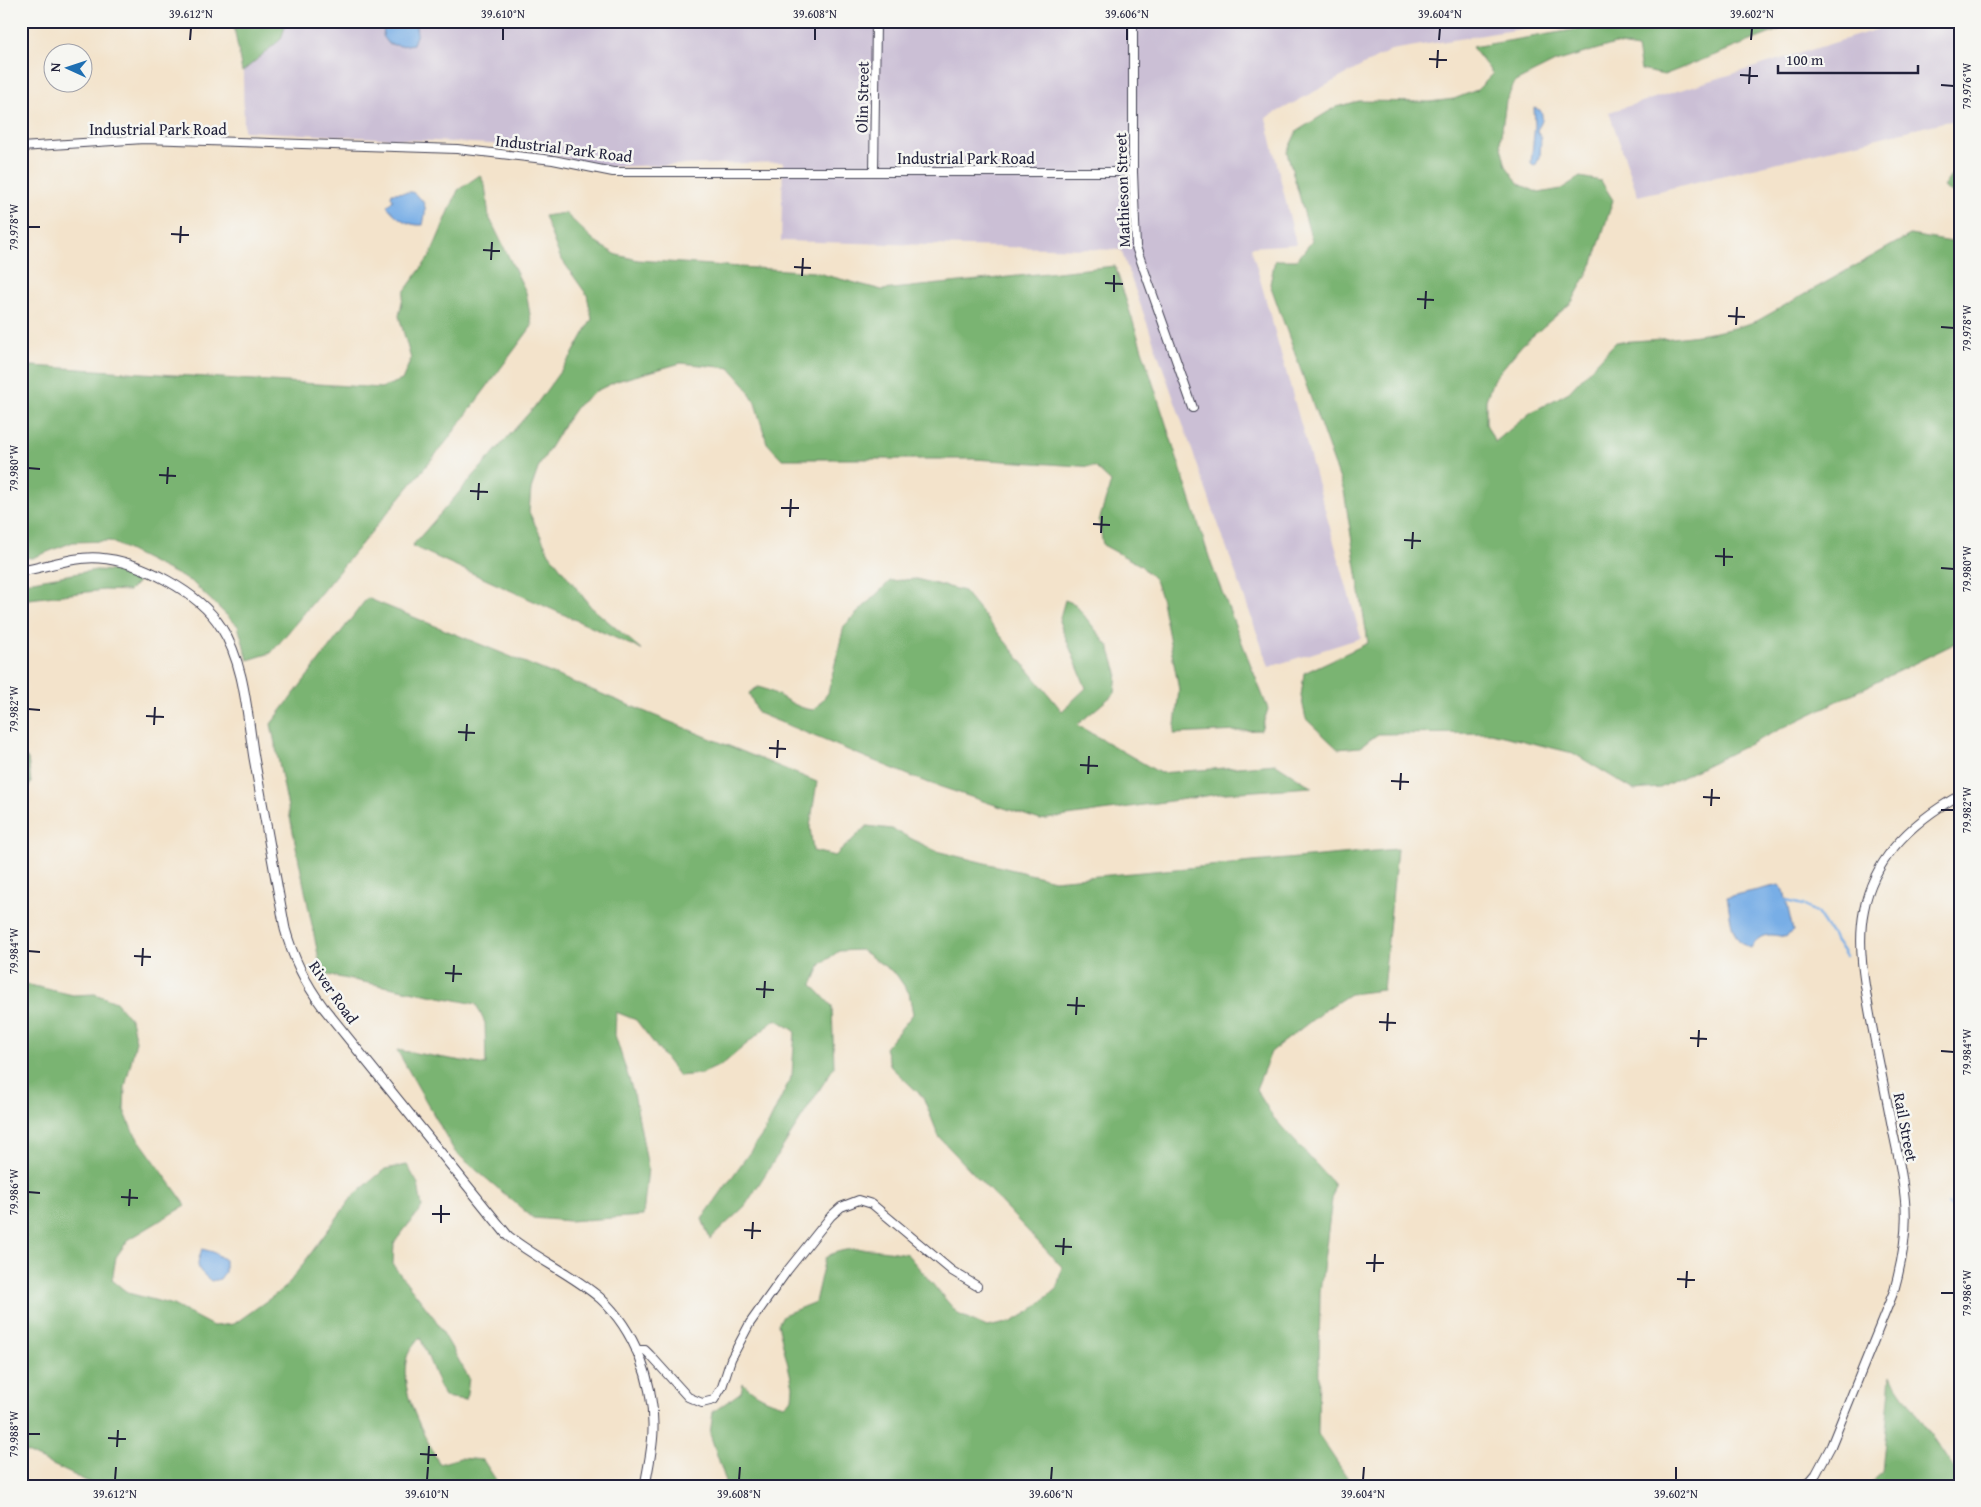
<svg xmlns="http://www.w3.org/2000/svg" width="1981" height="1507" font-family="'Gentium Book Plus',serif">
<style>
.industrial{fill:#cbbfd5}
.forest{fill:#7ab472;stroke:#4e6b56}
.water{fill:#78aee6;stroke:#4d6890}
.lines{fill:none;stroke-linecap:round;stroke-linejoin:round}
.stream{stroke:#78aee6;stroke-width:2.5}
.minor-casing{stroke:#413f51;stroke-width:10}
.tertiary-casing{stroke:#413f51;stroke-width:11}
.minor{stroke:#fff;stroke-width:8}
.tertiary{stroke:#fff;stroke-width:9}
.ticks{fill:none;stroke:#22223b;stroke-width:2}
.labels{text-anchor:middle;stroke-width:5;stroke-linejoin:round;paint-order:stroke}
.street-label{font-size:16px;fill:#22223b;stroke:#f6f6f2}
.neatline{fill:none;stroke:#22223b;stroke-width:2}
.ticks-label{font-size:12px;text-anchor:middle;fill:#22223b}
</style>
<rect width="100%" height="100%" fill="#f6f6f2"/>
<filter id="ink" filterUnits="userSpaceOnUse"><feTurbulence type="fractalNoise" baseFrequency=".02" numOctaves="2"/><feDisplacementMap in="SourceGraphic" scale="10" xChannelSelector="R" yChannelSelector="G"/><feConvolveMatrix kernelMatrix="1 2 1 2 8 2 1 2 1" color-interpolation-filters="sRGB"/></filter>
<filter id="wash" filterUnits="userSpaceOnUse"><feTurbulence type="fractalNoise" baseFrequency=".0096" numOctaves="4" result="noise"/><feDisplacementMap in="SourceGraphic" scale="20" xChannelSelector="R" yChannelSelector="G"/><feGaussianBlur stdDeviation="1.12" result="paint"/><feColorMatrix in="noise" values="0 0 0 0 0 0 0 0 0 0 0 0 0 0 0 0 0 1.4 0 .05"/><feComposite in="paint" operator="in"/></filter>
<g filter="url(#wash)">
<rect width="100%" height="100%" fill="#f3e3cb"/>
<g class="industrial">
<polygon points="242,21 1570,21 1391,50 1266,118 1296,244 1251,247 1361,638 1269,667 1121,250 781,241 783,162 599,167 509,145 244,131"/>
<polygon points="1896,21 1960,21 1960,120 1944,122 1638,196 1609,112 1898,23"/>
</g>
<g class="forest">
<polygon points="233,21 287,21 281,39 242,72"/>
<path d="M 1626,21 L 1806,21 L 1789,26 L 1664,75 L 1641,70 L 1637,48 L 1615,44 L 1555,62 L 1515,82 L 1506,101 L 1500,143 L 1506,166 L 1519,184 L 1539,193 L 1561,189 L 1580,177 L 1601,181 L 1613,200 L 1593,263 L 1572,302 L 1522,345 L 1493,380 L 1486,400 L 1486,424 L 1495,442 L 1530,413 L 1569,392 L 1616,342 C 1664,339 1711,337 1757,321 L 1910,235 L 1952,242 L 1960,247 L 1960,641 L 1660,788 L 1634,790 L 1573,753 L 1491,733 L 1378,734 L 1360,747 L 1338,749 L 1306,719 L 1301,696 L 1304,673 L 1368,643 L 1344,491 L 1270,284 L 1275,260 L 1297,260 L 1312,241 L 1287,152 L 1297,131 L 1336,107 L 1359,101 L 1429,102 L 1454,99 L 1477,90 L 1493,74 L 1472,47 Z"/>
<polygon points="1960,166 1960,198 1943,187 1956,169"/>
<polygon points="480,175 485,185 489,217 526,292 532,326 446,442 271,653 248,660 238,626 192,582 110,541 73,542 32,558 21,557 21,368 32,366 381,388 402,380 411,359 399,316 404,292 430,256 458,190"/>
<polygon points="565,213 598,244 617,255 638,260 814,272 882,290 1115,266 1212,566 1268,709 1261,730 1174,734 1179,690 1162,601 1155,580 1140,565 1103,545 1099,521 1111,482 1095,467 974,459 782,459 767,443 755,403 745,385 730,368 681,363 617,381 596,391 578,405 565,423 539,466 531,489 529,512 549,553 591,607 642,650 412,546 535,406 572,355 592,319 587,295 560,257 544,216"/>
<polygon points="96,570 119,571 138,582 129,591 104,590 21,600 21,583"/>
<path d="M 916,579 L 964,591 L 1062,711 L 1086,688 L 1059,621 L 1065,600 L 1075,604 L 1109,647 L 1117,672 L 1115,693 L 1077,725 L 1160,773 L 1276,764 L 1312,787 L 1226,793 L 1040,820 L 923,781 L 758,713 L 749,693 L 758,687 C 780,692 793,709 814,710 L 828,693 L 844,626 L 890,581 Z"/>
<path d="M 367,598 L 817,782 L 810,827 L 813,851 L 835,856 L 867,826 L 892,829 L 936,851 L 1054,880 L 1397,849 L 1383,990 L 1350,994 L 1325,1010 L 1271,1052 L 1256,1089 L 1273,1117 L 1334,1184 L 1320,1292 L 1318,1434 L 1353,1486 L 724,1486 L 725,1479 L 710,1434 L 713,1412 L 741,1392 L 743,1383 C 755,1395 768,1401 784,1405 L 792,1398 L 793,1386 L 778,1324 L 783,1315 L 815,1302 L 825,1258 C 846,1243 882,1250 907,1254 L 958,1314 L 987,1327 L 1012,1322 L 1032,1310 L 1057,1288 L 1062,1267 L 939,1137 L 923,1097 L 891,1067 L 885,1048 L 913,1014 L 909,993 L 896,974 L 861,950 L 839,951 L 821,964 L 812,985 L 832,1006 L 834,1067 L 745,1206 L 710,1239 L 702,1219 L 765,1131 L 792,1075 L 795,1031 L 776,1019 L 723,1064 L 701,1074 L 679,1076 L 636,1020 L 616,1012 L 615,1035 L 635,1098 L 648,1168 L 643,1216 L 569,1221 L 533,1218 L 455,1152 L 397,1050 L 486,1065 L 485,1023 L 476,1004 L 322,974 L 271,724 Z"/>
<polygon points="21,755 28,759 31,783 21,799"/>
<path d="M 21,983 L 73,995 L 95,994 L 116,1002 L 131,1020 L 136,1041 L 125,1087 L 124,1110 L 132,1130 L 186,1205 L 128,1240 L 116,1257 L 112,1280 L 128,1293 L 173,1305 L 213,1326 L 234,1324 L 286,1287 L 353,1196 L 385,1169 L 407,1165 L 418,1184 L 422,1207 L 394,1243 L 393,1265 L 435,1319 L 469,1378 L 466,1400 L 444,1397 L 420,1337 C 416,1343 409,1350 407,1357 C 398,1393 424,1432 439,1464 L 460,1458 L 483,1460 L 500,1486 L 97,1486 L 21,1450 Z"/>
<polygon points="1891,1376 1960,1478 1960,1486 1867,1486 1882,1473"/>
</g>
<g class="water">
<polygon points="385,21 415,21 417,33 413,44 401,46 389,44 383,36"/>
<path d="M 1534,108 L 1540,110 C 1545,119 1541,123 1537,130 L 1541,138 L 1540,157 L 1535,166 L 1532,165 L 1531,162 L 1535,125 Z"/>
<path d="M 412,192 C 427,202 427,207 423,225 C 407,226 397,218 387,206 L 393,200 L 391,196 L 392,193 Z"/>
<path d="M 1779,885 L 1784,890 L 1793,931 L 1784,937 C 1768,933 1759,934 1751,948 C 1730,942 1731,916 1727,897 Z"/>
<path d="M 202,1249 L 213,1252 L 225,1260 L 225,1272 L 220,1279 L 211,1281 C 197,1269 195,1268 202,1249 Z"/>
</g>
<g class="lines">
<g class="stream">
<polyline points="1786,901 1803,905 1817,913 1846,956"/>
<polyline points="1948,1204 1960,1214"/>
</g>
</g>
</g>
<g filter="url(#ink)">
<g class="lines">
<defs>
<g id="minor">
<polyline points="1133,21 1133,172 1136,247 1193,408"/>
<polyline points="21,147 144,139 457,149 553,160 613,172 1133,172"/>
<polyline points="874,172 876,21"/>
<polyline points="636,1350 645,1350 650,1355 688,1397 702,1403 714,1400 722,1387 731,1359 750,1323 787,1271 831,1216 841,1207 859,1200 872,1204 952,1271 977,1286"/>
<path d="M 1806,1486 L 1816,1474 L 1831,1446 L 1894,1291 C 1902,1262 1908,1231 1905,1201 C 1903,1176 1897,1151 1892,1127 C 1885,1090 1877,1053 1870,1015 C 1864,982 1857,944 1864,910 C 1874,857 1915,820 1960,795"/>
</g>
<path id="tertiary" d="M 21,571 C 47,567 73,556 99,558 C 140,561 199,592 221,627 C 245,664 247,715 254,758 C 264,815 275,872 285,929 C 293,958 305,983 323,1007 L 508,1236 C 537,1259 572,1274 600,1298 C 635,1330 654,1382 653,1429 C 653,1448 648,1467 645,1486"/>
</defs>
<use href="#minor" class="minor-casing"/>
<use href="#tertiary" class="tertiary-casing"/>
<use href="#minor" class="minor"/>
<use href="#tertiary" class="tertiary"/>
</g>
</g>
<path class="ticks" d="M 190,40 L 191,28M 503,40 L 503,28M 815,40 L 815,28M 1127,40 L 1127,28M 1439,40 L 1440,28M 1751,40 L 1752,28M 1429,59 L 1447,60M 1437,68 L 1438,50M 1740,75 L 1758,76M 1749,84 L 1750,67M 1941,85 L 1954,86M 28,227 L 40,227M 171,234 L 189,235M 180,243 L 181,226M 483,250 L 500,251M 491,260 L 492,242M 794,267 L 811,268M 802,276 L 803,258M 1105,283 L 1123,284M 1114,292 L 1114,275M 1417,299 L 1434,300M 1425,309 L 1426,291M 1728,316 L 1745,317M 1736,325 L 1737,307M 1941,327 L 1954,328M 28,468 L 40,469M 159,475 L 176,476M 167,484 L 168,467M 470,491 L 488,492M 478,500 L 479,483M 781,508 L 799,508M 790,517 L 791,499M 1093,524 L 1110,525M 1101,533 L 1102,516M 1404,540 L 1421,541M 1412,549 L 1413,532M 1715,556 L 1733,557M 1724,566 L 1724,548M 1941,568 L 1954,569M 28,709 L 40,710M 146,716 L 164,717M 154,725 L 155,707M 458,732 L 475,733M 466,741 L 467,724M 769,748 L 786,749M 777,758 L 778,740M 1080,765 L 1098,766M 1088,774 L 1089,756M 1391,781 L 1409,782M 1400,790 L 1401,773M 1703,797 L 1720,798M 1711,806 L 1712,789M 1941,810 L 1954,810M 28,951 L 40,952M 134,956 L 151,957M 142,966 L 143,948M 445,973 L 462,974M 453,982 L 454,965M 756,989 L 774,990M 764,998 L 765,981M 1067,1005 L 1085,1006M 1076,1015 L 1077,997M 1379,1022 L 1396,1023M 1387,1031 L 1388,1013M 1690,1038 L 1707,1039M 1698,1047 L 1699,1030M 1941,1051 L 1954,1052M 28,1192 L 40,1193M 121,1197 L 138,1198M 129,1206 L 130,1189M 432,1214 L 450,1214M 441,1223 L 441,1205M 744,1230 L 761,1231M 752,1239 L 753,1222M 1055,1246 L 1072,1247M 1063,1255 L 1064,1238M 1366,1263 L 1384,1263M 1374,1272 L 1375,1254M 1677,1279 L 1695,1280M 1686,1288 L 1687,1271M 1941,1293 L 1954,1293M 28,1434 L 40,1434M 108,1438 L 126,1439M 117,1447 L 118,1430M 420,1454 L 437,1455M 428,1464 L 429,1446M 115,1480 L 116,1467M 427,1480 L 428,1467M 739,1480 L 740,1467M 1051,1480 L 1052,1467M 1363,1480 L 1364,1467M 1676,1480 L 1676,1467"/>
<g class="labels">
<g class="street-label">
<text transform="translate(862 97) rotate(-89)" y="6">Olin Street</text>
<text x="158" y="135">Industrial Park Road</text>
<text transform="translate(564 148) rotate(7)" y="6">Industrial Park Road</text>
<text x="966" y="164">Industrial Park Road</text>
<text transform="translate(1122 190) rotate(-92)" y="6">Mathieson Street</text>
<text transform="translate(334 992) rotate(55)" y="6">River Road</text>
<text transform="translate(1906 1127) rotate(79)" y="6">Rail Street</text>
</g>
</g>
<rect width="1981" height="1507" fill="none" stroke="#f6f6f2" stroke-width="55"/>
<g transform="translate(68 68) rotate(273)"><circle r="24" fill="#f6f6f2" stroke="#a1a1a9"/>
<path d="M0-4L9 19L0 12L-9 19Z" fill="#1f6fb2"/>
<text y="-8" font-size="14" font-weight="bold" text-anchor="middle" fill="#22223b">N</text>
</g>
<path d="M1778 65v8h140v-8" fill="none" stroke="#22223b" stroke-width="2.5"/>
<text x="1786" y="65" font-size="15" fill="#22223b" stroke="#f6f6f2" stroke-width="4" paint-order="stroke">100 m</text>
<rect x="28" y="28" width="1926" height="1452" class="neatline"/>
<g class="ticks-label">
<text x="191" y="18">39.612°N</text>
<text x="503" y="18">39.610°N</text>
<text x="815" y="18">39.608°N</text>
<text x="1127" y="18">39.606°N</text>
<text x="1440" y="18">39.604°N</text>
<text x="1752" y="18">39.602°N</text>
<text transform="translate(1967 86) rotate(-90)" y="4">79.976°W</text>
<text transform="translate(14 227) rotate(-90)" y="4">79.978°W</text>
<text transform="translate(1967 328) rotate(-90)" y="4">79.978°W</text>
<text transform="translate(14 468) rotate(-90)" y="4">79.980°W</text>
<text transform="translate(1967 569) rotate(-90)" y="4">79.980°W</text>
<text transform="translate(14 709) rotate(-90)" y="4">79.982°W</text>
<text transform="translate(1967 810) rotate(-90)" y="4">79.982°W</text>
<text transform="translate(14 951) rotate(-90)" y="4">79.984°W</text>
<text transform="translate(1967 1052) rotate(-90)" y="4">79.984°W</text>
<text transform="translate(14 1192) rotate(-90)" y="4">79.986°W</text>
<text transform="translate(1967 1293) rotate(-90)" y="4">79.986°W</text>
<text transform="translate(14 1434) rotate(-90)" y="4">79.988°W</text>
<text x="115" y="1498">39.612°N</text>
<text x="427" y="1498">39.610°N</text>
<text x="739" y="1498">39.608°N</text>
<text x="1051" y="1498">39.606°N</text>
<text x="1363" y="1498">39.604°N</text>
<text x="1676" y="1498">39.602°N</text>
</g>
</svg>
